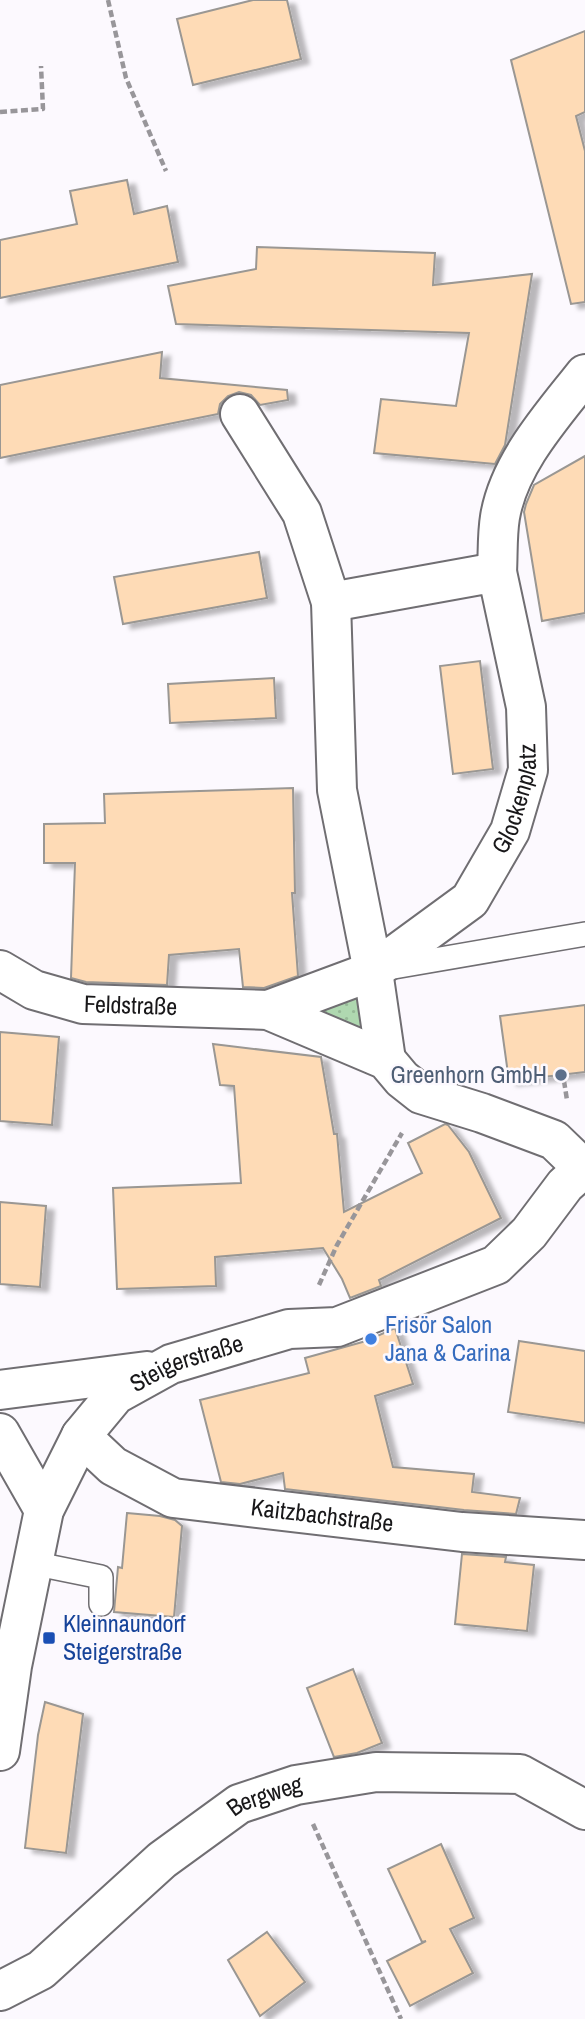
<svg xmlns="http://www.w3.org/2000/svg" width="585" height="2019" font-family="'Archivo Narrow',sans-serif">
<style>
.grass{fill:url(#grass-dots)}
.building{fill:#fedbb6;stroke:#9a9793;stroke-width:2;filter:url(#shadow)}
.lines{fill:none;stroke-linecap:round;stroke-linejoin:round}
.service-casing{stroke:#706e72;stroke-width:26}
.minor-casing{stroke:#706e72;stroke-width:42}
.path{stroke:#98969a;stroke-width:4.5;stroke-dasharray:7 3.5;stroke-linecap:butt}
.service{stroke:#fff;stroke-width:23}
.minor{stroke:#fff;stroke-width:38}
.service-dot{fill:#5c6f8a;stroke:#fcf9fe;stroke-width:2.5}
.shop-dot{fill:#3f7fe0;stroke:#fcf9fe;stroke-width:2.5}
.transit-dot{fill:#1a4fb4;stroke:#fcf9fe;stroke-width:2.5}
.labels{text-anchor:middle;stroke-width:5;stroke-linejoin:round;paint-order:stroke}
.street-label{font-size:24px;fill:#181719;stroke:#fcf9fe}
.service-label{font-size:24px;fill:#4e5e75;stroke:#fcf9fe;text-anchor:end}
.shop-label{font-size:24px;fill:#366cbe;stroke:#fcf9fe;text-anchor:start}
.transit-label{font-size:24px;fill:#164399;stroke:#fcf9fe;text-anchor:start}
</style>
<defs>
<pattern id="grass-dots" width="8" height="8" patternUnits="userSpaceOnUse" patternTransform="scale(1.75)"><rect width="8" height="8" fill="#afd8b0"/><path d="M2 2h.1M6 6h.1" fill="none" stroke="#96b997" stroke-width="1.8" stroke-linecap="round"/></pattern>
<filter id="shadow"><feDropShadow dx="8" dy="4.5" stdDeviation="2" flood-color="#0004"/></filter>
</defs>
<rect width="100%" height="100%" fill="#fcf9fe"/>
<polygon class="grass" points="360,993 363,1039 306,1011"/>
<g class="building">
<polygon points="253,0 287,0 301,59 193,85 177,19"/>
<polygon points="585,31 585,112 576,116 585,151 585,302 571,304 511,60"/>
<polygon points="127,180 134,214 167,206 178,262 0,298 0,240 77,224 70,191"/>
<polygon points="257,247 435,253 433,285 532,274 505,445 495,464 374,453 381,399 456,406 469,333 176,324 168,286 256,269"/>
<polygon points="162,352 160,378 287,390 288,400 260,405 251,395 239,392 228,396 220,404 218,414 0,458 0,385"/>
<polygon points="585,456 585,613 542,621 524,512 526,504 534,485"/>
<polygon points="259,552 267,598 123,624 114,577"/>
<polygon points="480,661 493,769 453,774 440,666"/>
<polygon points="274,678 276,718 170,723 168,684"/>
<polygon points="293,788 295,893 292,893 298,976 264,988 243,987 239,949 169,955 167,985 86,982 71,978 75,863 44,863 44,824 105,823 104,794"/>
<polygon points="585,1005 585,1072 509,1081 500,1016"/>
<polygon points="0,1032 59,1037 52,1125 0,1121"/>
<polygon points="213,1044 321,1057 334,1134 337,1134 344,1212 422,1173 408,1143 445,1124 448,1125 469,1152 501,1218 379,1280 381,1286 350,1298 342,1279 323,1248 215,1257 216,1286 117,1289 113,1188 241,1183 234,1086 220,1085"/>
<polygon points="0,1202 46,1206 40,1287 0,1284"/>
<polygon points="395,1328 413,1384 375,1396 393,1467 474,1474 472,1492 520,1498 516,1514 464,1510 285,1489 283,1473 240,1484 221,1482 200,1400 309,1373 305,1358 366,1341"/>
<polygon points="519,1341 585,1351 585,1423 508,1412"/>
<polygon points="127,1513 160,1516 175,1520 182,1526 174,1617 114,1612 118,1567 122,1568"/>
<polygon points="462,1554 506,1557 505,1562 534,1565 527,1631 455,1624"/>
<polygon points="353,1669 382,1743 357,1753 334,1757 307,1688"/>
<polygon points="45,1702 83,1714 66,1853 25,1848 38,1735"/>
<polygon points="441,1844 474,1918 450,1929 473,1973 410,2006 387,1961 426,1941 422,1942 388,1869"/>
<polygon points="267,1932 305,1982 260,2016 228,1960"/>
</g>
<g class="lines">
<defs>
<g id="service">
<polyline points="388,968 585,934"/>
<polyline points="32,1563 101,1577 101,1604"/>
</g>
<g id="minor">
<polyline points="240,414 302,513 331,602 337,790 373,971 386,1060"/>
<path d="M 497,572 C 498,554 497,535 500,517 C 509,463 552,416 585,374"/>
<path id="s1" d="M 0,970 L 34,990 L 83,1004 L 268,1010 L 386,1060 L 402,1079 L 421,1094 L 482,1113 L 554,1140 L 583,1168"/>
<path id="s2" d="M 268,1010 L 373,971 L 470,900 L 510,831 L 528,770 L 526,707 L 497,572 L 331,602"/>
<polyline points="0,1390 147,1371"/>
<polyline points="0,1433 44,1510"/>
<path id="s3" d="M 81,1436 L 113,1466 L 173,1498 L 462,1532 L 585,1540"/>
<path id="s4" d="M 0,1751 L 12,1666 L 44,1510 L 81,1436 L 115,1395 L 171,1364 L 289,1329 L 337,1327 L 496,1265 L 529,1233 L 565,1185 L 585,1167"/>
<path id="s5" d="M 0,1991 L 41,1970 L 162,1860 L 239,1804 L 296,1785 L 376,1772 L 520,1774 L 585,1810"/>
</g>
</defs>
<use href="#service" class="service-casing"/>
<use href="#minor" class="minor-casing"/>
<g class="path">
<polyline points="108,0 126,78 166,171"/>
<polyline points="0,112 43,109 41,66"/>
<polyline points="564,1081 567,1100"/>
<polyline points="319,1285 337,1245 402,1133"/>
<polyline points="313,1824 401,2019"/>
</g>
<use href="#service" class="service"/>
<use href="#minor" class="minor"/>
</g>
<circle class="service-dot" cx="561" cy="1075" r="7"/>
<circle class="shop-dot" cx="371" cy="1339" r="7"/>
<rect class="transit-dot" x="42" y="1631" width="14" height="14" rx="3.5"/>
<g class="labels">
<g class="street-label">
<text dy="8" stroke="none"><textPath href="#s2" startOffset="345">Glockenplatz</textPath></text>
<text dy="8" stroke="none"><textPath href="#s1" startOffset="138">Feldstraße</textPath></text>
<text dy="8" stroke="none"><textPath href="#s4" startOffset="460">Steigerstraße</textPath></text>
<text dy="8" stroke="none"><textPath href="#s3" startOffset="262">Kaitzbachstraße</textPath></text>
<text dy="8" stroke="none"><textPath href="#s5" startOffset="332">Bergweg</textPath></text>
</g>
<g class="service-label">
<text x="547" y="1083">Greenhorn GmbH</text>
</g>
<g class="shop-label">
<text x="385" y="1333">Frisör Salon<tspan x="385" dy="28">Jana &amp; Carina</tspan></text>
</g>
<g class="transit-label">
<text x="63" y="1632">Kleinnaundorf<tspan x="63" dy="28">Steigerstraße</tspan></text>
</g>
</g>
</svg>
